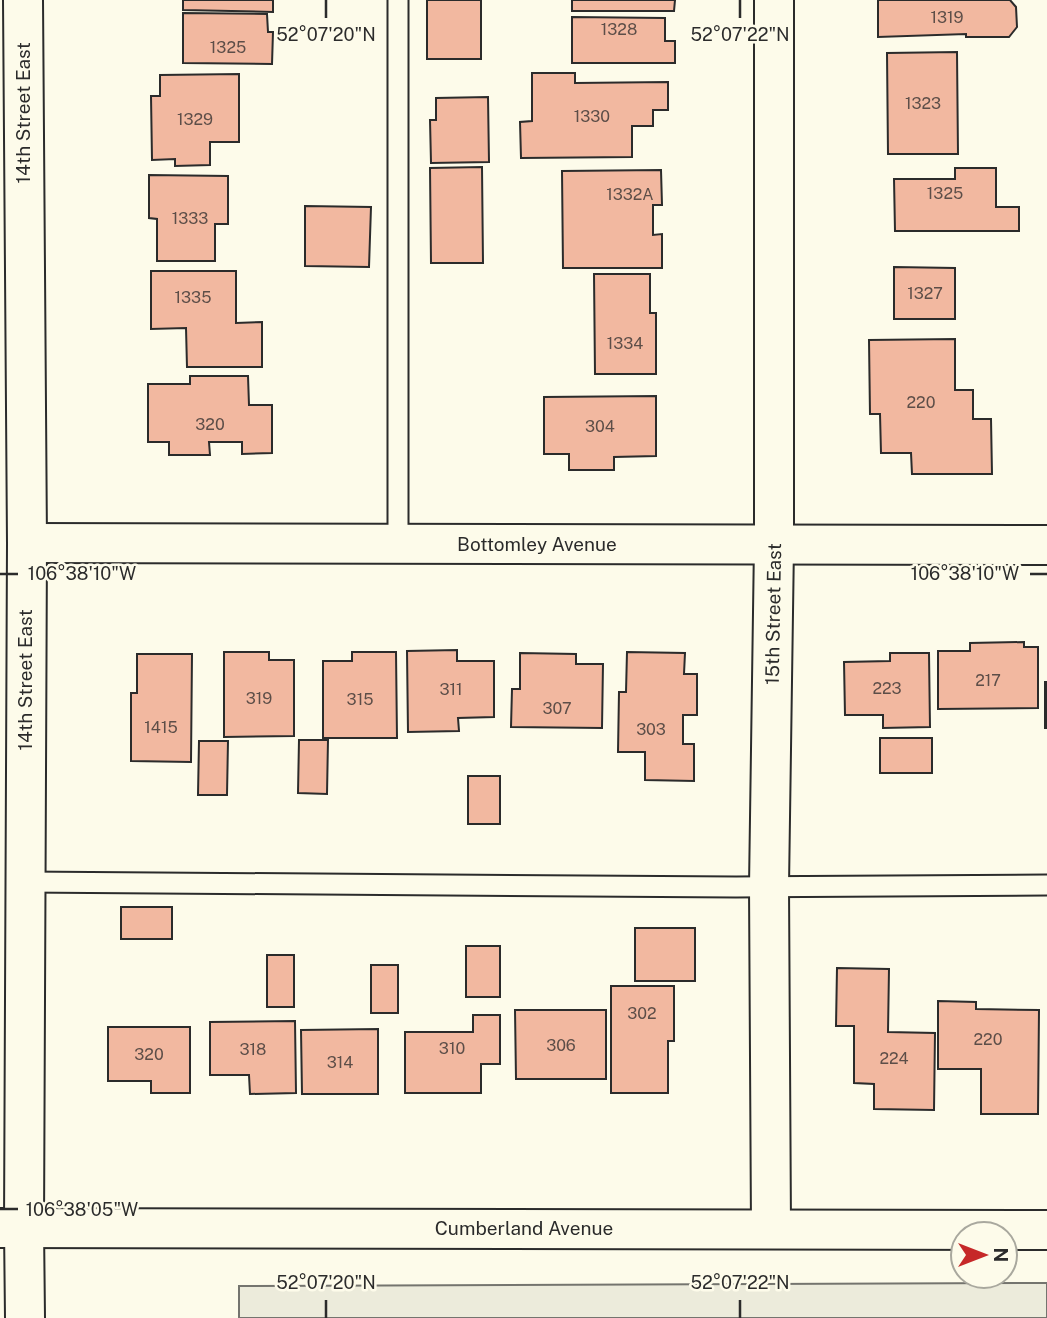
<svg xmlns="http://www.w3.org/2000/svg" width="1047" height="1318" font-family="'Public Sans',sans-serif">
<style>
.green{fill:#ecebdb;stroke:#74746e;stroke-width:2}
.building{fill:#f2b8a0;stroke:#2b2b2b;stroke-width:2}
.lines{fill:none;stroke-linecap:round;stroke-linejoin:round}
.lane-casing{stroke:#2b2b2b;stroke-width:23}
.street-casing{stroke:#2b2b2b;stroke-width:42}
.secondary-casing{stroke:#2b2b2b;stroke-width:42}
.lane{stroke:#fdfbea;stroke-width:19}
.street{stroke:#fdfbea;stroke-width:38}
.secondary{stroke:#fdfbea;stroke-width:38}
.ticks{fill:none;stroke:#2b2b2b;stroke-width:2.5}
.labels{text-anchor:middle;stroke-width:5;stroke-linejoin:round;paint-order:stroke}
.number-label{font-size:16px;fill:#5d4e48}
.street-label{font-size:19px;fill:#2b2b2b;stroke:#fdfbea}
.ticks-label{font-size:18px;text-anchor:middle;fill:#2b2b2b;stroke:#fdfbea;stroke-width:5;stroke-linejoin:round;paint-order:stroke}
</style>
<rect width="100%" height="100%" fill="#fdfbea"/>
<polygon class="green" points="1047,1283 1047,1318 239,1318 239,1286"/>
<g class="building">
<polygon points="183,0 273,0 273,12 183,10"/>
<rect x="427" y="0" width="54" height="59"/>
<polygon points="572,0 675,0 674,11 572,11"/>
<polygon points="878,0 1010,0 1016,7 1017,27 1009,37 966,37 966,34 878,37"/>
<polygon points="183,13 267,14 268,32 273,32 272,64 183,63"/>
<polygon points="572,17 665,18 665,41 675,41 675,63 572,63"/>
<polygon points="957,52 958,154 888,154 887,53"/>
<polygon points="532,73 575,73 575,83 668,82 668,110 653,110 653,126 632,126 632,157 521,158 520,122 532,121"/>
<polygon points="239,74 239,142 210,142 210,165 175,166 175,159 152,160 151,96 160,96 160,75"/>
<polygon points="488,97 489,162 431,163 430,120 436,120 436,98"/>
<polygon points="482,167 483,263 431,263 430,168"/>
<polygon points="955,168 996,168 996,207 1019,207 1019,231 895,231 894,179 955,179"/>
<polygon points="661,170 662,205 653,205 653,235 662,234 662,268 563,268 562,171"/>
<polygon points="149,175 228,176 228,224 215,224 215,261 157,261 157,219 149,218"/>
<polygon points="305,206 371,207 369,267 305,266"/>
<polygon points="894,267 955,268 955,319 894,319"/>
<polygon points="151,271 236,271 236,323 262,322 262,367 187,367 186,328 151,329"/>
<polygon points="594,274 650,274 650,313 656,313 656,374 595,374"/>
<polygon points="955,339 955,390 973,390 973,419 991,419 992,474 912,474 911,453 881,453 880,414 870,414 869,340"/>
<polygon points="190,376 248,376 249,405 272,405 272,453 242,454 242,442 209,442 210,455 169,455 169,442 148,442 148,384 190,384"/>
<polygon points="656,396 656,456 614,457 614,470 569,470 569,454 544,454 544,397"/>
<polygon points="1024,642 1024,647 1038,647 1038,708 938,709 938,651 970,651 970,643"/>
<polygon points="457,650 457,661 494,661 494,717 458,718 459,731 408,732 407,651"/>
<polygon points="224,652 269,652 269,660 294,660 294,736 224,737"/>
<polygon points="352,652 396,652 397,738 323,738 323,661 352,661"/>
<polygon points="627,652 685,653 684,674 697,674 697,715 683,715 683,744 694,744 694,781 645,780 645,752 618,752 619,692 626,692"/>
<polygon points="520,653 576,654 576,664 603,664 602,728 511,727 512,689 520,689"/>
<polygon points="890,653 929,653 930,727 883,728 883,715 845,715 844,662 890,661"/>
<polygon points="137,654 192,654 191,762 131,761 131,693 137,693"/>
<rect x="1045" y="682" width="2" height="46"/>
<rect x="880" y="738" width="52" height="35"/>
<polygon points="299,740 328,740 327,794 298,793"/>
<polygon points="199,741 228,741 227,795 198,795"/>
<rect x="468" y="776" width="32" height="48"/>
<rect x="121" y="907" width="51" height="32"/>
<rect x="635" y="928" width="60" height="53"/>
<rect x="466" y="946" width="34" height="51"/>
<rect x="267" y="955" width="27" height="52"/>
<rect x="371" y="965" width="27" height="48"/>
<polygon points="837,968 889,969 888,1032 935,1033 934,1110 874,1109 874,1084 854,1083 854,1026 836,1026"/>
<polygon points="611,986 674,986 674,1041 668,1041 668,1093 611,1093"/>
<polygon points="938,1001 976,1002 976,1009 1039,1010 1038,1114 981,1114 981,1069 938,1069"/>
<polygon points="515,1010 606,1010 606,1079 516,1079"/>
<polygon points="473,1015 500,1015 500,1064 481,1064 481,1093 405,1093 405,1032 473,1032"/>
<polygon points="295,1021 296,1093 250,1094 249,1075 210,1075 210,1022"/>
<polygon points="108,1027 190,1027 190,1093 151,1093 151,1081 108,1081"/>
<polygon points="378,1029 378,1094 302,1094 301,1030"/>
</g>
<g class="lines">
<defs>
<g id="lane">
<polyline points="398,0 398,544"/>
<polyline points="24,882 736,887 1047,885"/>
</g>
<g id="street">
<polyline points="23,0 27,543 24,1228"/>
<polyline points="27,543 1047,545"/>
<polyline points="771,1228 769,886 774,544 774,0"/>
</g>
<g id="secondary">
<polyline points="0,1228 1047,1230"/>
<polyline points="24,1228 25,1318"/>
</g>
</defs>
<use href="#lane" class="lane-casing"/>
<use href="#street" class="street-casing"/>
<use href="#secondary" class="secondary-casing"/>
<use href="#lane" class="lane"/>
<use href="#street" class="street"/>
<use href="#secondary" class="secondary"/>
</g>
<path class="ticks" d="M 326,0 L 326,18M 740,0 L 740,18M 0,574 L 18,574M 1030,574 L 1047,574M 0,1209 L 18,1209M 326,1300 L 326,1318M 740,1300 L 740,1318"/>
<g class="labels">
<g class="number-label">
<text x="947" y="23">1319</text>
<text x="619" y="35">1328</text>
<text x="228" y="53">1325</text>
<text x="923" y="109">1323</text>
<text x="592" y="122">1330</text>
<text x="195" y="125">1329</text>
<text x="945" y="199">1325</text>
<text x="630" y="200">1332A</text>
<text x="190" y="224">1333</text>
<text x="925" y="299">1327</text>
<text x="193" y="303">1335</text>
<text x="625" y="349">1334</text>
<text x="921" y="408">220</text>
<text x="210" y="430">320</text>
<text x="600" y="432">304</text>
<text x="988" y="686">217</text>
<text x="887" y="694">223</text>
<text x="451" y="695">311</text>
<text x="259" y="704">319</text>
<text x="360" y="705">315</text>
<text x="557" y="714">307</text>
<text x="161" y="733">1415</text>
<text x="651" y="735">303</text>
<text x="642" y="1019">302</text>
<text x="988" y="1045">220</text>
<text x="561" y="1051">306</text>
<text x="452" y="1054">310</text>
<text x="253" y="1055">318</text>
<text x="149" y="1060">320</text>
<text x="894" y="1064">224</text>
<text x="340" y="1068">314</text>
</g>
<g class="street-label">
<text transform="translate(23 113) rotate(-90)" y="7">14th Street East</text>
<text x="537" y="551">Bottomley Avenue</text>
<text transform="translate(773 614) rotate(-89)" y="7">15th Street East</text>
<text transform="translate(25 680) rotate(-90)" y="7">14th Street East</text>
<text x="524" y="1235">Cumberland Avenue</text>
</g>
</g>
<g class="ticks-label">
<text x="326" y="41">52°07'20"N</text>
<text x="740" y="41">52°07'22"N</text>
<text x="82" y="580">106°38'10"W</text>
<text x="965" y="580">106°38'10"W</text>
<text x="82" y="1216">106°38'05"W</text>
<text x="326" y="1289">52°07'20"N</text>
<text x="740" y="1289">52°07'22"N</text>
</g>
<g transform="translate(984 1255) rotate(90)"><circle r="33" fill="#fdfbea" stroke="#a9a89e" stroke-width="2"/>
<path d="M0-5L12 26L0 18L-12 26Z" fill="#c62828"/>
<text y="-10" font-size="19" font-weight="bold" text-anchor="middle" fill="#2b2b2b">N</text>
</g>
</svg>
